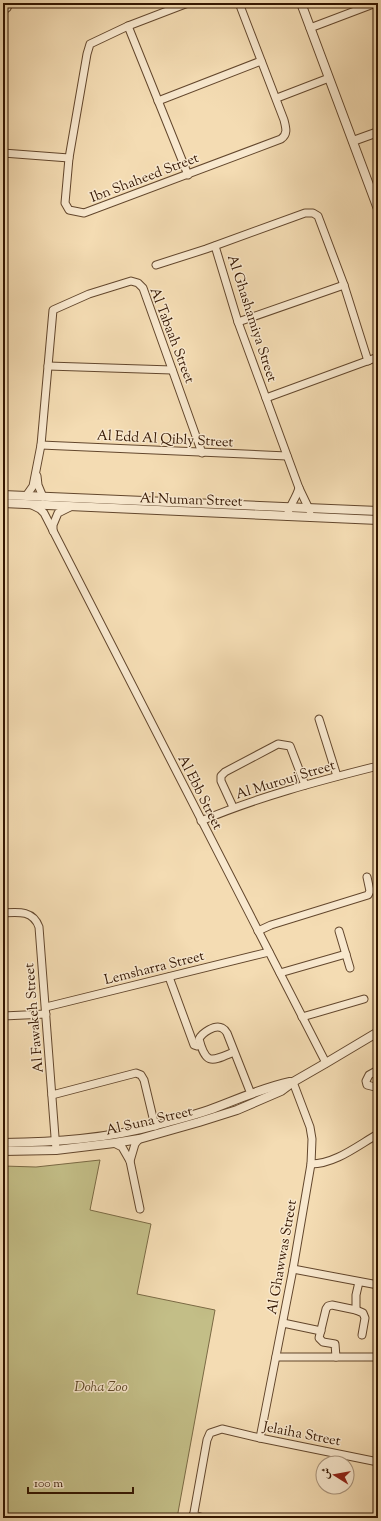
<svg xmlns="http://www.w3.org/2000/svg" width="381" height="1521" font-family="'Sorts Mill Goudy',Amiri,serif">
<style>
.green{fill:#c3be87;stroke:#7b6a44}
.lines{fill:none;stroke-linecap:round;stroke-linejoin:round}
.minor-casing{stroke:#63472d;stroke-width:9}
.tertiary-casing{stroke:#63472d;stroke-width:10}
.minor{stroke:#f8e8ce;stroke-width:7}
.tertiary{stroke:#f8e8ce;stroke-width:8}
.labels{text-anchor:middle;stroke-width:3;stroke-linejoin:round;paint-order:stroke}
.street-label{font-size:14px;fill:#331500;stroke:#f8e8ce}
.park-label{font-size:14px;font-style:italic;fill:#5e4828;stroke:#f8e8ce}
</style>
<rect width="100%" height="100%" fill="#f4dcb3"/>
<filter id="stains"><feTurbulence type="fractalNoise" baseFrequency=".005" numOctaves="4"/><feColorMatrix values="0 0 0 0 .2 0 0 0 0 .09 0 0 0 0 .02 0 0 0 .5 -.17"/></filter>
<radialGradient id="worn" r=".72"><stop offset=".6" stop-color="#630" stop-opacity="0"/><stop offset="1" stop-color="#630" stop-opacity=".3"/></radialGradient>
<polygon class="green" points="100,1160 90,1210 151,1224 137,1294 215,1310 177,1518 3,1518 3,1166 36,1167"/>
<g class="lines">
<defs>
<g id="minor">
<path d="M 188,3 L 128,26 L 90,44 L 87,54 L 69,158 L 65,203 L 69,210 L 84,213 L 281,139 C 288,134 286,128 284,120 L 239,3"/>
<polyline points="3,11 7,8 9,3"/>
<polyline points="128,26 188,175"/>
<polyline points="310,28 376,3"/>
<polyline points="277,98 329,78"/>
<polyline points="158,101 261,61"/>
<polyline points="3,153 69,158"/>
<polyline points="215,246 238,322 299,488 310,511"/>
<polyline points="156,265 206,249 305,213 313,213 318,216 344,285 368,361"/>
<polyline points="238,322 344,285"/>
<polyline points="48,366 172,370"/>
<polyline points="266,398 378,357"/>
<polyline points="41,445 287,456"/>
<polyline points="37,476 38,485 43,497"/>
<polyline points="26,496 33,486 41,445 53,310 89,294 131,281 138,283 143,288 202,453"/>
<polyline points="32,505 40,509 44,513 326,1063"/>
<path d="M 287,516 C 289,506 296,499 299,488"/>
<polyline points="53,531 53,525 58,513 70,507"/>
<polyline points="319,719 337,776"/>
<polyline points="233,807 221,781 221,776 225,772 278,744 290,746 305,785"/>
<path d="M 201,821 C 258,797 318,781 378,766"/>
<path d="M 3,913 C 18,912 33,910 39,927 L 56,1150"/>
<polyline points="258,931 271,925 368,895 370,891 367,877"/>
<polyline points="339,931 350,968"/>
<polyline points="280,973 346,954"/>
<polyline points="169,977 194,1045 197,1046 200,1045"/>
<polyline points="46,1007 269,952"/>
<polyline points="3,1016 46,1014"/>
<polyline points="302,1017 364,999"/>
<path d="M 234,1052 C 212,1061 206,1066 199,1039 C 202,1033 215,1024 222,1028 C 224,1029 226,1031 227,1033 L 251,1094"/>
<polyline points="378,1070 369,1075 366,1081 367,1085 375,1087 378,1085"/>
<polyline points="52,1095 136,1073 141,1075 144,1080 155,1126"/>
<polyline points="114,1143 122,1147 130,1161 140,1209"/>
<polyline points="130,1161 135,1144 139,1139"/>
<path d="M 311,1164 C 335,1164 357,1146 378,1134"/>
<polyline points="293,1269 378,1285"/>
<polyline points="356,1310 356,1295 359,1282"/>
<polyline points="283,1323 321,1331"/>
<polyline points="276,1357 378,1357"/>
<polyline points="336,1357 335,1344 323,1342 319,1338 326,1309 328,1306 332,1305 356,1310 363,1313 365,1318 362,1335"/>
<polyline points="260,1438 293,1269 311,1164 312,1139 310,1127 293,1082"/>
<polyline points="193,1515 204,1518"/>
<polyline points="193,1518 207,1440 210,1433 222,1429 260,1438 378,1462"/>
</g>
<g id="tertiary">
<polyline points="301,3 378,209"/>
<polyline points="353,141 378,132"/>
<polyline points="3,495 378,511"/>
<polyline points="3,503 378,520"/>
<path d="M 3,1143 C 53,1142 108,1139 157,1125 C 174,1120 192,1116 209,1110 C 236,1100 262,1088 290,1082"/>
<polyline points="3,1151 56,1150 114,1143 139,1139 199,1122 237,1110 281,1091 293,1082 326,1063 378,1032"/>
</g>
</defs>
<use href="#minor" class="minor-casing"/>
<use href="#tertiary" class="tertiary-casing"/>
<use href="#minor" class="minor"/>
<use href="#tertiary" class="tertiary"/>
</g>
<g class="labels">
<g class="street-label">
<text transform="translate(144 177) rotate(-21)" y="5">Ibn Shaheed Street</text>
<text transform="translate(253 318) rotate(72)" y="5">Al Ghashamiya Street</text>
<text transform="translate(173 335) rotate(69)" y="5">Al Tabaah Street</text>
<text transform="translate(165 438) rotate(3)" y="5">Al Edd Al Qibly Street</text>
<text transform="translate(191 499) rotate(2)" y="5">Al Numan Street</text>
<text transform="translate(285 779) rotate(-17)" y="5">Al Murouj Street</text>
<text transform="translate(201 792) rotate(63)" y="5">Al Ebb Street</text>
<text transform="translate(154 967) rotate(-14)" y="5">Lemsharra Street</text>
<text transform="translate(33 1018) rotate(-95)" y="5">Al Fawakeh Street</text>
<text transform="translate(149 1120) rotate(-13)" y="5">Al Suna Street</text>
<text transform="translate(281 1257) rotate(-80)" y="5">Al Ghawwas Street</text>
<text transform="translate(302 1433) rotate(11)" y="5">Jelaiha Street</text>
</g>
<g class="park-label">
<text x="101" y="1391">Doha Zoo</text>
</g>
</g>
<rect width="381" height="1521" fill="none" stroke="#f4dcb3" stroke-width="16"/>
<rect x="4" y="4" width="373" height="1513" fill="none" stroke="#331500" stroke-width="2"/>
<rect x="8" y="8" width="365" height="1505" fill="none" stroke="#331500"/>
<g transform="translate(335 1475) rotate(281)"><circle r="19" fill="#f8e8ce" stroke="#a9947c"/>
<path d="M0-3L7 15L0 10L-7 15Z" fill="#8f2418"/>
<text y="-6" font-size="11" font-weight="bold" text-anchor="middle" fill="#331500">ش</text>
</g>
<path d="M28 1487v6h105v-6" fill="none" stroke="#331500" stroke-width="2"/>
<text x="34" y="1487" font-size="12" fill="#331500" stroke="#f8e8ce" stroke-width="3" paint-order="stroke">100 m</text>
<rect width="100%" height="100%" filter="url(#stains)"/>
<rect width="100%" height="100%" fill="url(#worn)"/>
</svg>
